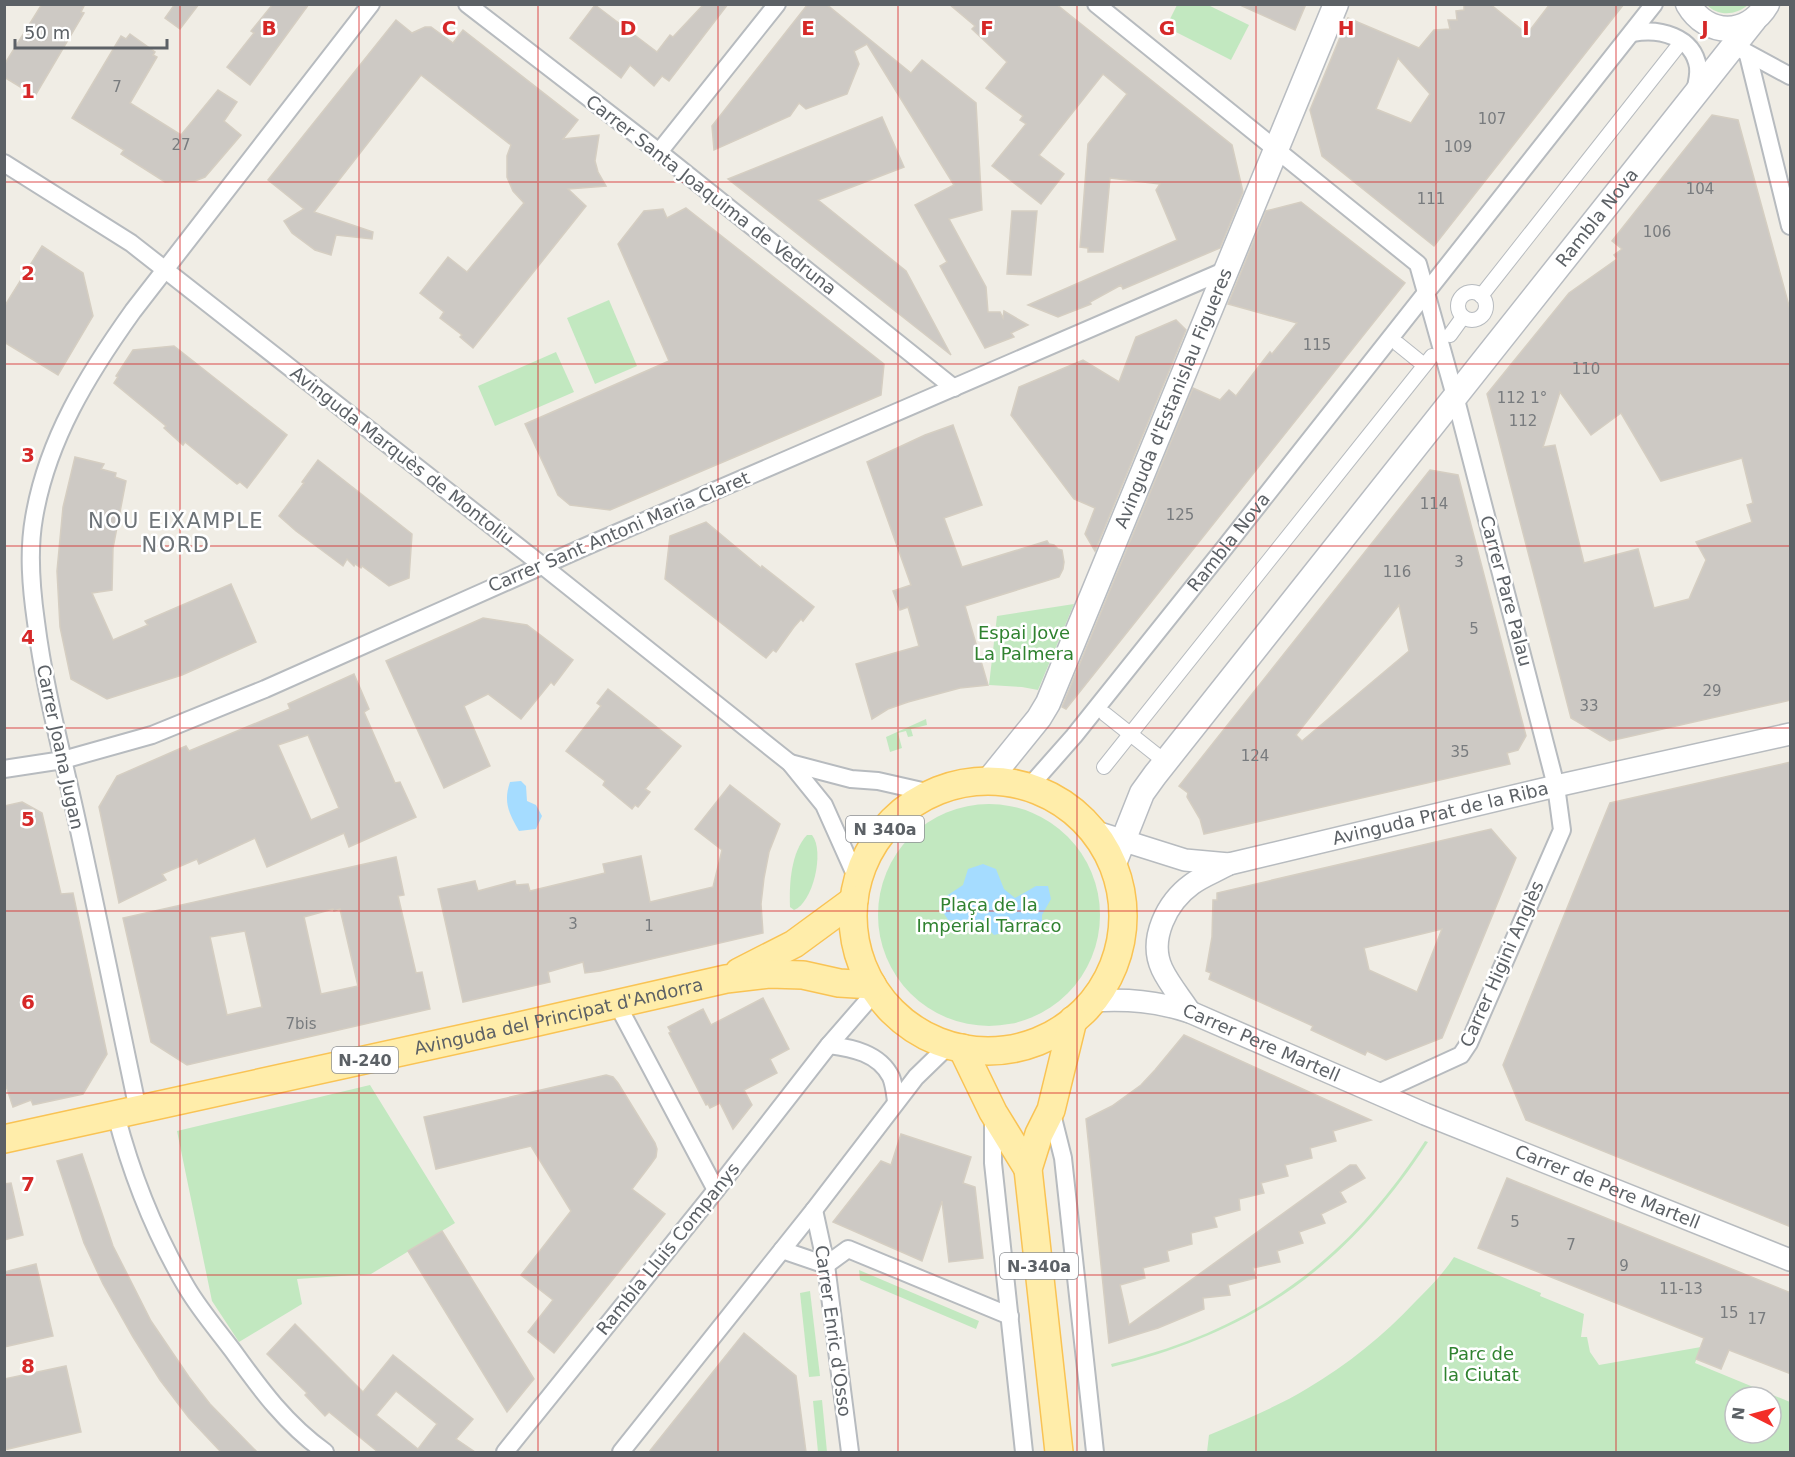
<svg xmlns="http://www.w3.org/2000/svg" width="1795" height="1457" font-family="'DejaVu Sans',sans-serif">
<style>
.green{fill:#c2e8c0;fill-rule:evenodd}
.water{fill:#a5dcff}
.building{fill:#cdc9c4;stroke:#d5cec2;stroke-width:1.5;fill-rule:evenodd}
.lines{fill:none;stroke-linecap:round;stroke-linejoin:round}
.pedestrian-casing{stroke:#b7bbbf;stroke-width:16}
.minor-casing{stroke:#b7bbbf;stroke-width:20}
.tertiary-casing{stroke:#b7bbbf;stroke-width:24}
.secondary-casing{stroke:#b8bcc1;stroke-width:27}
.primary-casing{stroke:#f9c354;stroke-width:30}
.pedestrian{stroke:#fff;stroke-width:14}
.minor{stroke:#fff;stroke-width:16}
.tertiary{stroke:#fff;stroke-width:21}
.secondary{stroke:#fff;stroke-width:24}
.primary{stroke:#ffedaa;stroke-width:27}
.grid{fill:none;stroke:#d62828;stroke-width:1.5;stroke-opacity:0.55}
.labels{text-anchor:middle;stroke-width:5;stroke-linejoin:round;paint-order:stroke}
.number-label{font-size:15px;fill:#787b7e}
.shield{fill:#fff;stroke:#8d9094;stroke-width:1.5}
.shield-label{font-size:16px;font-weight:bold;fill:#5c6166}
.street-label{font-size:18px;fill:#5c6166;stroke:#fff}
.park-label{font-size:18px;fill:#308230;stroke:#fff}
.quarter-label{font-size:21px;letter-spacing:1.5px;fill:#6d7378;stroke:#fff}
.grid-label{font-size:20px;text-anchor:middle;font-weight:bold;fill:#d62828;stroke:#fff;stroke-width:5;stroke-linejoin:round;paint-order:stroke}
</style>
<rect width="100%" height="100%" fill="#f0ede5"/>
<g class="green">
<polygon points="1177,5 1208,5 1249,25 1231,60 1166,27"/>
<path d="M 1707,5 L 1748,5 C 1736,15 1719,17 1707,5 Z"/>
<polygon points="609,300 637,366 595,384 567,318"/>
<polygon points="556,352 574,392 495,426 478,386"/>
<polygon points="1074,604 1038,690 1022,687 989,685 997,616"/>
<polygon points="926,719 927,725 911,729 913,736 908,737 906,731 898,733 902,748 890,752 886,737"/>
<circle cx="989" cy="915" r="111"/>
<path d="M 807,835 L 812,835 C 825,851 813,903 794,910 L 790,907 C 789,884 791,852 807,835 Z"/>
<polygon points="370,1085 455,1223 371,1274 297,1279 302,1304 239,1342 212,1301 177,1131"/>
<path d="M 1425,1141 L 1428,1142 C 1347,1266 1255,1332 1112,1367 L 1111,1364 C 1251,1332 1348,1261 1425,1141 Z"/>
<path d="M 1454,1257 L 1541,1293 L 1540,1296 L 1584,1314 L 1581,1337 L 1587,1337 L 1590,1352 L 1599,1365 L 1701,1347 L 1695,1363 L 1790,1402 L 1790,1452 L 1207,1452 L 1209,1435 C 1242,1421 1277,1407 1308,1388 C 1347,1365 1384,1335 1415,1302 C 1429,1288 1443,1274 1454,1257 ZM 1735,1397 L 1771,1397 L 1771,1433 L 1735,1433 Z"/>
<polygon points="859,1270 979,1321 976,1329 860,1280"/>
<polygon points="810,1291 820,1376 809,1377 800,1293"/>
<polygon points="822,1400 827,1452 818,1452 813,1401"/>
</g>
<g class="water">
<path d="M 521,781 L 526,786 L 527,801 L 536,805 L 542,816 L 536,829 L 519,831 C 509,814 503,802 510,782 Z"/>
<path d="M 983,864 L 996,869 L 1004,889 L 1015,898 L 1036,886 L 1048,886 L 1051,899 L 1042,915 L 1042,925 L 1033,933 L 1019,929 L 994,935 L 986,927 C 972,926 962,920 948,920 L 941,909 L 939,901 L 963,885 L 968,869 Z"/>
</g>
<g class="building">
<polygon points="42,4 85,4 81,12 84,13 35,96 4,77 4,65"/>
<polygon points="175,4 199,4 180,29 165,18"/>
<polygon points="273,4 309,4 250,85 227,67 254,33 251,31"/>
<polygon points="704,4 728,4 669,81 662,76 654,86 630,65 621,78 570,38 595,5 657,52 670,35 673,37"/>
<polygon points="808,4 826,4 911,73 922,60 976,103 982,210 949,219 986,287 988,312 1000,312 1003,318 1004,311 1028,325 1011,333 1014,337 985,348 940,266 947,262 915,205 954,185 867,44 854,51 859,64 847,94 806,109 799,103 790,116 714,150 712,126"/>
<polygon points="949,4 1056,4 1232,145 1243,192 1220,248 1123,289 1121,285 1090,302 1091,304 1058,317 1028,305 1177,240 1156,190 1160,184 1110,178 1103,252 1088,252 1088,248 1080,247 1088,144 1127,94 1103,74 1039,155 1064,174 1041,204 992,166 1026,124 1020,120 1023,116 986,88 1007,62 972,29 975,26"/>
<polygon points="1306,4 1295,30 1240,5 1240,4"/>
<path d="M 1464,4 L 1490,4 L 1527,34 L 1550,4 L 1624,4 L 1434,246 L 1322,156 L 1310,110 L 1348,18 L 1419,48 L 1434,30 L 1450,29 L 1448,20 L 1457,20 L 1456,11 L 1464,10 ZM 1398,58 L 1430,94 L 1411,123 L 1376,109 Z"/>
<polygon points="396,20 412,33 425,27 431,27 453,43 463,30 578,120 563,139 599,135 595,161 598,172 606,186 568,189 586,206 473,348 460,337 462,335 440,318 444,312 420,293 448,257 467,272 524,203 513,191 507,177 507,156 511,145 421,75 314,212 373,232 372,239 336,235 331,255 315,250 292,233 284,221 304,209 268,180"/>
<polygon points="130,34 155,52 153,55 157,57 130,103 181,135 218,90 237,102 224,121 241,135 205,177 195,181 165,182 121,154 124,150 72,118 121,36 126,39"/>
<path d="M 1712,115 L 1738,120 L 1791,313 L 1791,700 L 1610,741 L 1571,718 L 1487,394 L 1569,293 L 1617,259 L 1614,255 L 1622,249 L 1612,241 ZM 1560,392 L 1591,435 L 1621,413 L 1661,481 L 1742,458 L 1753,503 L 1747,505 L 1752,522 L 1696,542 L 1706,560 L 1689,599 L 1654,608 L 1638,549 L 1584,563 L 1555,445 L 1543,447 Z"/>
<polygon points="882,117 904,167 818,200 906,271 951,355 728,179"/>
<polygon points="1301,202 1405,283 1066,709 1062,707 1193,388 1220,400 1229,390 1236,396 1270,352 1272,354 1297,323 1228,304 1266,211"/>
<polygon points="686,208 884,364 881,395 610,510 570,505 558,495 525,424 669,361 618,244 644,211 663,209 667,218"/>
<polygon points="1012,211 1037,211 1031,275 1007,274"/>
<polygon points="42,246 83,273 93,316 58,375 4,342 4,307"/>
<polygon points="1176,320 1186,330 1095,551 1085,534 1095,508 1074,499 1011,415 1019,387 1083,360 1119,382 1136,337"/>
<polygon points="174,346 287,435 247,488 240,482 237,484 185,442 183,445 164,428 166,426 114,383 118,377 116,376 133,350"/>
<polygon points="953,425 982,505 944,518 962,567 1047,541 1049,544 1054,545 1058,549 1062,550 1064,562 1063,569 1059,577 965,606 988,685 960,688 908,702 888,709 872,719 856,664 919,646 908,607 900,610 893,591 911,585 867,462 925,435"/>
<polygon points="75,457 104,464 101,469 116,473 115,477 126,481 113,548 112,590 92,593 113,640 148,625 145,621 231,584 256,642 182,675 107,699 71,679 60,627 57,571 63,507"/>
<polygon points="318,460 412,534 409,578 389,586 362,566 361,568 355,564 354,566 347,559 343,566 296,531 279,516 304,483 302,482"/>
<path d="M 1430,470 L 1458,475 L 1526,736 L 1518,750 L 1507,753 L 1510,764 L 1204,834 L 1200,819 L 1187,797 L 1188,793 L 1179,786 ZM 1399,605 L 1409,651 L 1302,741 L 1296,735 Z"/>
<polygon points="706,522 761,568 762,566 814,607 803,621 801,619 794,627 776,652 773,650 766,658 665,579 670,536"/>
<polygon points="483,618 527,625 573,660 554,685 551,682 521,719 488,694 464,706 490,766 444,788 386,661"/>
<path d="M 354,674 L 369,709 L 364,712 L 395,783 L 400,782 L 416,817 L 349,847 L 344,833 L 267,867 L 255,838 L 199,864 L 197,859 L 162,874 L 166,880 L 119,903 L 99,807 L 117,776 L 186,746 L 189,751 L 290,709 L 288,704 ZM 308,735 L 339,808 L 311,820 L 278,745 Z"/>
<polygon points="608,689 681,746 645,789 650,792 638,807 635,805 632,809 603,785 605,781 566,751 601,706 597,703"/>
<polygon points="1791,762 1791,1227 1526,1120 1503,1065 1610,803"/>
<polygon points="730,785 780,824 769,852 764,878 761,904 763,933 600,971 585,973 583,962 548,972 550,982 463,1002 438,889 475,881 478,891 515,881 516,885 528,884 530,891 605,873 603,864 641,856 650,902 713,887 722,850 695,829"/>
<polygon points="22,802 42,813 61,894 73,893 107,1054 83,1094 33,1105 31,1100 13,1107 4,1080 4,806"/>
<path d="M 1491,829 L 1516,858 L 1442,1038 L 1386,1060 L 1367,1051 L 1365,1055 L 1311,1030 L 1313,1026 L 1209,979 L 1211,973 L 1206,971 L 1212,937 L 1213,900 L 1217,900 L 1217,893 ZM 1442,929 L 1417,992 L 1369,970 L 1364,948 Z"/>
<path d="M 396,857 L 404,895 L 398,896 L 416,973 L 422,972 L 430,1009 L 187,1065 L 151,1042 L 123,918 ZM 333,909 L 334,911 L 340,909 L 358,986 L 321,994 L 304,917 ZM 245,931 L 262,1007 L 227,1015 L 210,937 Z"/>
<polygon points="763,998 789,1049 770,1059 777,1073 744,1090 752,1105 733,1129 720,1103 710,1108 708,1104 706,1105 669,1033 671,1032 668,1027 703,1009 711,1025"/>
<polygon points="1184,1035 1371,1120 1333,1131 1336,1141 1310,1148 1312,1158 1285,1165 1288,1176 1261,1183 1264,1193 1239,1199 1240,1210 1214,1217 1217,1227 1191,1233 1192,1244 1167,1251 1169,1261 1143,1268 1145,1278 1120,1285 1129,1325 1350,1165 1356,1165 1365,1178 1340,1192 1346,1202 1321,1214 1325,1223 1299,1232 1303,1243 1277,1251 1280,1262 1253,1268 1256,1278 1228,1285 1230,1295 1203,1298 1204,1309 1158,1328 1109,1343 1086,1119 1112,1106 1141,1085 1155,1070"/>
<polygon points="606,1075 613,1077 618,1083 655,1143 657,1149 656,1157 651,1164 632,1189 665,1214 554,1353 528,1332 553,1300 521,1275 571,1211 531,1146 436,1169 424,1117"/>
<polygon points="901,1134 971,1157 963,1183 975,1187 983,1258 949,1262 942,1201 922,1261 833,1222 881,1161 891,1165"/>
<polygon points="82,1154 113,1246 151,1321 189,1377 210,1404 257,1452 221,1452 189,1418 160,1380 133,1337 103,1284 84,1243 57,1161"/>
<polygon points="1507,1178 1791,1293 1791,1374 1729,1350 1721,1369 1696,1359 1704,1338 1478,1248"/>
<polygon points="11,1183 23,1235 4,1240 4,1184"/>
<polygon points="442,1231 534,1379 507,1412 408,1251"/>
<polygon points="36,1264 53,1336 4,1347 4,1272"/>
<path d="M 295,1324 L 363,1392 L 393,1355 L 473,1419 L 456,1439 L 475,1452 L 378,1452 L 329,1412 L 325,1416 L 305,1395 L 307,1393 L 267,1354 ZM 396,1391 L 437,1424 L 418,1449 L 376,1415 Z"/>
<polygon points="744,1333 796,1376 806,1452 649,1452"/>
<polygon points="66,1366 81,1432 4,1450 4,1379"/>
</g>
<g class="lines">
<defs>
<g id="pedestrian">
<circle cx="1472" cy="306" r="14"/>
<polyline points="1481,296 1682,41"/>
<polyline points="1450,335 1463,317"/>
<polyline points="1398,344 1424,365"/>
<polyline points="1105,714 1158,756"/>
<polyline points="1104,767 1432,356"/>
</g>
<g id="minor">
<polyline points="467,4 659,152 954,388"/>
<polyline points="1096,4 1418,264 1455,396 1556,786 1562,830 1469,1043 1461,1055 1378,1093"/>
<path d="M 1633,33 C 1659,28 1693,36 1698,67 C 1699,75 1697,83 1695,91"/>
<polyline points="1742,50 1790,76"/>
<polyline points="1748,55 1790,226"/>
<polyline points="659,152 777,4"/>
<polyline points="4,163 131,243 543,566 790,763 824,805 858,881"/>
<polyline points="790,763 851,779 878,781 931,793"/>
<polyline points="4,769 63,760 152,735 265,689 589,545 1226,270"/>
<path id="s1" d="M 1029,787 L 1074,736 L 1222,551 L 1654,4"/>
<polyline points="617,1004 716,1190"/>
<path d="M 829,1045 C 852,1048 879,1053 891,1077 C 894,1084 895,1094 896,1101"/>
<path d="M 138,1110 C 117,1011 97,911 75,812 C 61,749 44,686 36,622 C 31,587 28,552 34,518 C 47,440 88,374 133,311 L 371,4"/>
<polyline points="1051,1110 1063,1158 1095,1452"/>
<path d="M 116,1115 C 132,1176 155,1234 187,1288 C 200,1310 218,1331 233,1351 C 261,1390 286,1424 325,1452"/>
<polyline points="993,1116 993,1163 1024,1452"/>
<polyline points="814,1210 826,1265 850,1452"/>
<polyline points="782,1250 826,1265"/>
<polyline points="826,1265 848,1249 1010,1316"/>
<polyline points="505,1452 716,1190 829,1045 876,991"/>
<polyline points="621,1452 814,1210 916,1077 949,1045"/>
</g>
<g id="tertiary">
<path id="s2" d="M 1093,831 L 1185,860 L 1229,864 L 1556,786 L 1790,734"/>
<path id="s3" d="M 1092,1001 C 1127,999 1157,1001 1190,1012 L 1425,1114 L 1790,1260"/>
<path d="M 1190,1012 C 1181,998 1169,984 1162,969 C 1148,939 1167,902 1192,884 C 1203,876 1217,871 1229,864"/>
</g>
<g id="secondary">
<path d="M 1688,4 C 1707,37 1748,37 1767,4"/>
<path id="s4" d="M 988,781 L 1039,718 L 1048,703 L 1336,4"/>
<path id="s5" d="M 1113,866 L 1142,793 L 1155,775 L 1754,20"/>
</g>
<g id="primary">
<circle cx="988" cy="916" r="135"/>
<polyline points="739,972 794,944 854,900"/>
<polyline points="962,1048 993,1112 1028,1169"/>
<path id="s6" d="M 4,1139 L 524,1025 L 726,979 L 769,974 L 803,975 L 839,983 L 872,985"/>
<polyline points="1059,1452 1028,1169 1039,1134 1051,1110 1073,1020"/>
</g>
</defs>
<use href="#pedestrian" class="pedestrian-casing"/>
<use href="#minor" class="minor-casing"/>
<use href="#tertiary" class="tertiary-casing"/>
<use href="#secondary" class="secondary-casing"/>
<use href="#primary" class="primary-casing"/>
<use href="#pedestrian" class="pedestrian"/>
<use href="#minor" class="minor"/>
<use href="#tertiary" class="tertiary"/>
<use href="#secondary" class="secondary"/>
<use href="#primary" class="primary"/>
</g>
<path class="grid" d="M 180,4 L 180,1452M 359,4 L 359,1452M 538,4 L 538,1452M 718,4 L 718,1452M 898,4 L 898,1452M 1077,4 L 1077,1452M 1256,4 L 1256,1452M 1436,4 L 1436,1452M 1616,4 L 1616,1452M 4,182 L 1790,182M 4,364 L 1790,364M 4,546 L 1790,546M 4,728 L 1790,728M 4,911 L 1790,911M 4,1093 L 1790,1093M 4,1275 L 1790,1275"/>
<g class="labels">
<g class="number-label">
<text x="117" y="92">7</text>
<text x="1492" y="124">107</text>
<text x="181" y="150">27</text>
<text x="1458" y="152">109</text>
<text x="1700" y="194">104</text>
<text x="1431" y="204">111</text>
<text x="1657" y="237">106</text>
<text x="1317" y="350">115</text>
<text x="1586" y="374">110</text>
<text x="1522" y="403">112 1°</text>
<text x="1523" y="426">112</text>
<text x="1434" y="509">114</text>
<text x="1180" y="520">125</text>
<text x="1459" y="567">3</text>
<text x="1397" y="577">116</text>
<text x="1474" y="634">5</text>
<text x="1712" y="696">29</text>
<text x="1589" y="711">33</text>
<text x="1460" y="757">35</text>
<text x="1255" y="761">124</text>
<text x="573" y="929">3</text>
<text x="649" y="931">1</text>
<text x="301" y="1029">7bis</text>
<text x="1515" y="1227">5</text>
<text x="1571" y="1250">7</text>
<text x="1624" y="1271">9</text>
<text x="1681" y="1294">11-13</text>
<text x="1729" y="1318">15</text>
<text x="1757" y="1324">17</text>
</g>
<g class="shield">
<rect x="846" y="816" width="78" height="26" rx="4.5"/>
<rect x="332" y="1047" width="66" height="26" rx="4.5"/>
<rect x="1000" y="1253" width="78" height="26" rx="4.5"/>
</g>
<g class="shield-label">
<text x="885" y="835">N 340a</text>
<text x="365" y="1066">N-240</text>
<text x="1039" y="1272">N-340a</text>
</g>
<g class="street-label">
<text transform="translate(711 195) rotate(38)" y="6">Carrer Santa Joaquima de Vedruna</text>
<text dy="6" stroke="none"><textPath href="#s5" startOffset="812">Rambla Nova</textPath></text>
<text dy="6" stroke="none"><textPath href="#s4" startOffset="428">Avinguda d'Estanislau Figueres</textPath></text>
<text transform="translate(402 456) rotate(38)" y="6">Avinguda Marquès de Montoliu</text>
<text transform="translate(619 532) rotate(-23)" y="6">Carrer Sant Antoni Maria Claret</text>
<text dy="6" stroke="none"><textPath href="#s1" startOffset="316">Rambla Nova</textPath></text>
<text transform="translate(1506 591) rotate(75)" y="6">Carrer Pare Palau</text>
<text transform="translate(60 747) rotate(78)" y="6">Carrer Joana Jugan</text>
<text dy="6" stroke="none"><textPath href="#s2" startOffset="358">Avinguda Prat de la Riba</textPath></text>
<text transform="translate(1502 964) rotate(-66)" y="6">Carrer Higini Anglès</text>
<text dy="6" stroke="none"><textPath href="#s6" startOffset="568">Avinguda del Principat d'Andorra</textPath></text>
<text dy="6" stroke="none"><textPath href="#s3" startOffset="177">Carrer Pere Martell</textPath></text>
<text dy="6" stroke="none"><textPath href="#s3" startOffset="552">Carrer de Pere Martell</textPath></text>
<text transform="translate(668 1249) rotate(-51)" y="6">Rambla Lluis Companys</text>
<text transform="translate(833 1331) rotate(82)" y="6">Carrer Enric d'Osso</text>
</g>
<g class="park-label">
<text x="1024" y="639">Espai Jove<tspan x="1024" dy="21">La Palmera</tspan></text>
<text x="989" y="911">Plaça de la<tspan x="989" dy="21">Imperial Tarraco</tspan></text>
<text x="1481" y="1360">Parc de<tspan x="1481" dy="21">la Ciutat</tspan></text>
</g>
<g class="quarter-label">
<text x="176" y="528">NOU EIXAMPLE<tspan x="176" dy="24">NORD</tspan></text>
</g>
</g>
<g class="grid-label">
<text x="269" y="35">B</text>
<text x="449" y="35">C</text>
<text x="628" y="35">D</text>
<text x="808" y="35">E</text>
<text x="987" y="35">F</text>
<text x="1167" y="35">G</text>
<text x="1346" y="35">H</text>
<text x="1526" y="35">I</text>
<text x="1705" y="35">J</text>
<text x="28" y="98">1</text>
<text x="28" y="280">2</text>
<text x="28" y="462">3</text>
<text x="28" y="644">4</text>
<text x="28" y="826">5</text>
<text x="28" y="1009">6</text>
<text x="28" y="1191">7</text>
<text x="28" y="1373">8</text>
</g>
<rect width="1795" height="1457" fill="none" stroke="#5c6166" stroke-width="12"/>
<g transform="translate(1753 1415) rotate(276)"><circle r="28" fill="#ffffff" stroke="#bec0c2" stroke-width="1.5"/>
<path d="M0-4.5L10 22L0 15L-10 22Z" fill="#f32e28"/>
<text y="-9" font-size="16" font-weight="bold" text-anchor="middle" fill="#5c6166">N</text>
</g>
<path d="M15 39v9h152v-9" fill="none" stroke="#5c6166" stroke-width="3"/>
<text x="24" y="39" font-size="18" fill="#5c6166" stroke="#ffffff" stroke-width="4.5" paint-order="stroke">50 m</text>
</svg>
